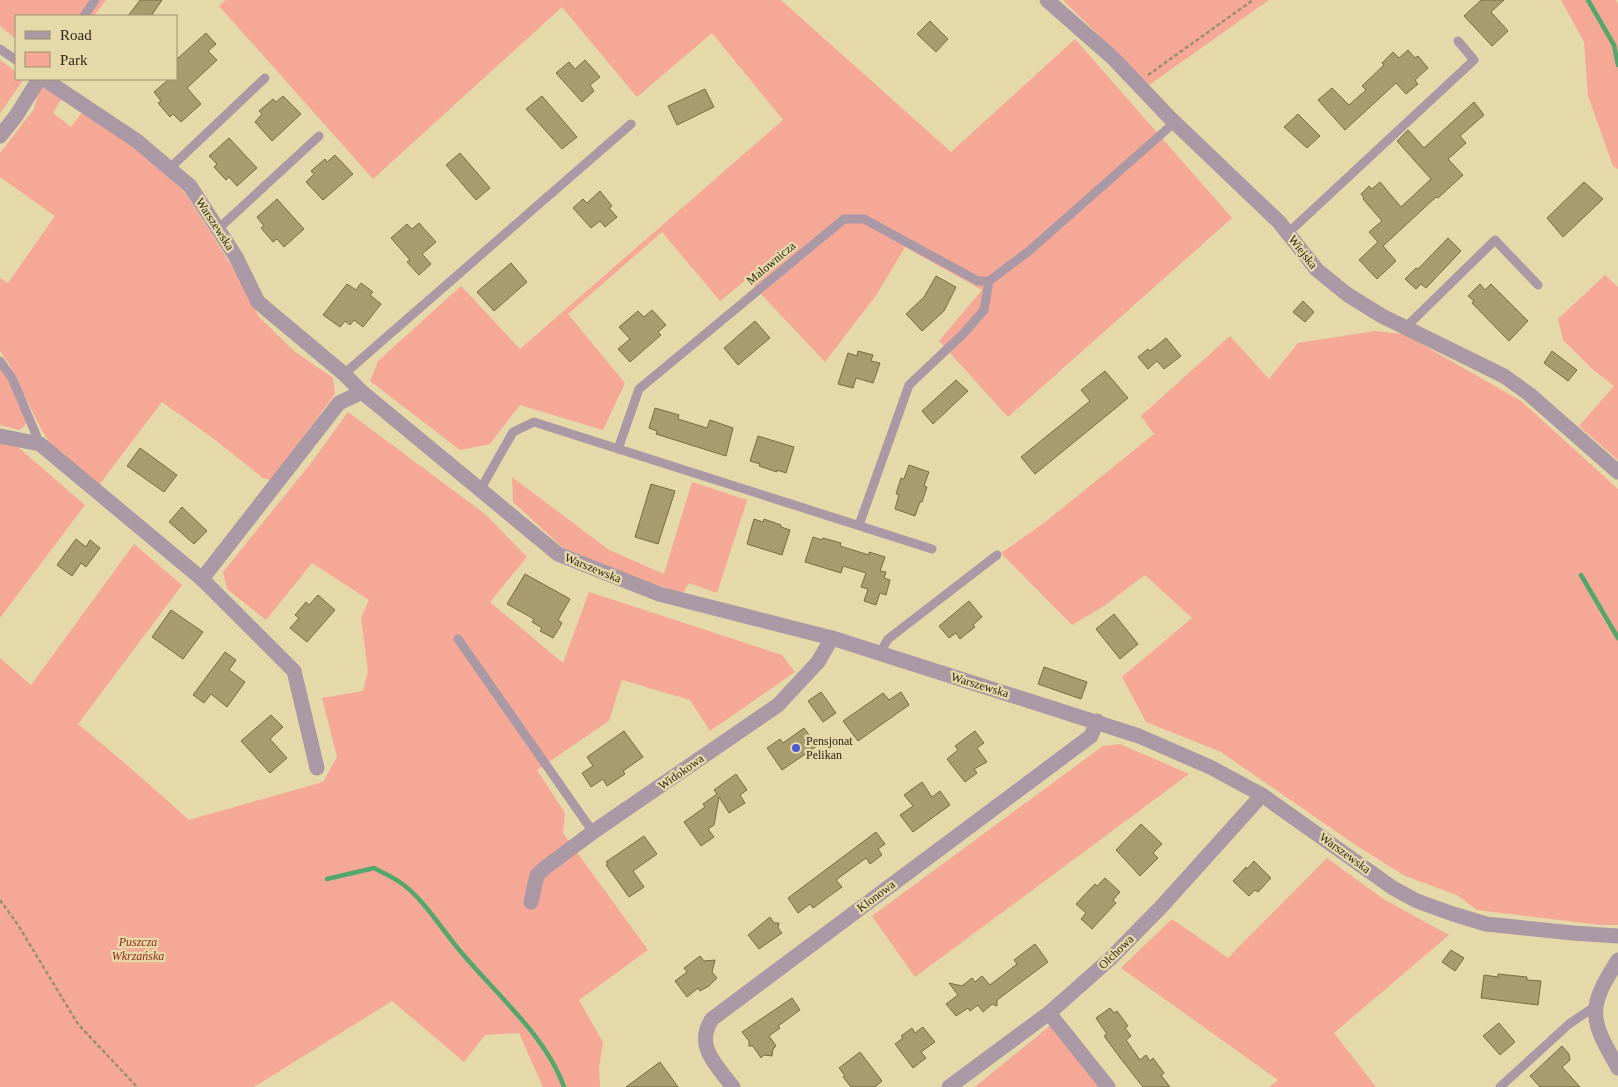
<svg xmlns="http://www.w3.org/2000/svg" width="1618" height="1087" font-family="Georgia,serif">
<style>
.green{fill:#f6a896}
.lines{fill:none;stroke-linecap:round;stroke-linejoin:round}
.stream{stroke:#52a76c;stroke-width:4.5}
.building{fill:#a89b6e;stroke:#796c41}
.path{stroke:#9a906d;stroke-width:2.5;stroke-dasharray:4 2.5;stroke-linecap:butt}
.lane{stroke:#aa98a5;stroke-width:9}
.street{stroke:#aa98a5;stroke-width:15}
.poi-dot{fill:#4e5ad0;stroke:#e5d8a9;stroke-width:2}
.labels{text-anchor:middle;stroke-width:4.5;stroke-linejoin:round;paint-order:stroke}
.street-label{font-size:12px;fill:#2d2816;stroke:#e5d8a9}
.poi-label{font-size:12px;fill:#2d2816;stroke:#e5d8a9;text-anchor:start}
.park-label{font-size:12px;font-style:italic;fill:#982b13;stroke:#e5d8a9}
</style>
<rect width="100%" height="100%" fill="#e5d8a9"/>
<g class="green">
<polygon points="0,0 106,0 94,16 16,16 16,39 0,26"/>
<polygon points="226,0 781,0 951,152 1075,39 1232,218 1008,417 939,341 982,290 905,247 877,294 825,362 747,279 720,301 662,232 568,314 625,383 603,430 520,405 490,444 460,450 370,381 378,361 461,286 520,349 783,120 712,33 637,97 562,7 373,179 219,6"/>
<polygon points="1063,0 1269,0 1149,85"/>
<polygon points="1561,0 1616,0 1618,5 1618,169 1613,166 1588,96 1584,42"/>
<polygon points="0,60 16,72 16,79 24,79 0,113"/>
<polygon points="40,86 62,98 53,113 71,127 83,111 152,161 186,194 238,276 259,317 294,351 333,378 335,394 271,480 263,478 214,439 162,402 99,485 50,443 41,429 9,364 0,351 0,278 8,283 55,216 0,177 0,153 34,109"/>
<polygon points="1605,275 1618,287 1618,460 1579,426 1614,386 1591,368 1563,340 1558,319"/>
<polygon points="1375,331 1404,334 1521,401 1618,489 1618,925 1601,925 1477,910 1457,895 1405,876 1357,846 1221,752 1146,722 1122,677 1192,618 1145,575 1104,606 1072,625 1001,553 1044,523 1154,434 1141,416 1230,336 1269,379 1298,343"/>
<polygon points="0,367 7,377 26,421 25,426 19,430 0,425"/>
<polygon points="348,412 485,514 527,557 490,602 563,663 589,592 782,655 795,672 710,731 690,700 622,680 609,721 537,770 565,813 563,833 648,950 579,1000 603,1042 599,1068 600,1087 543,1087 519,1033 485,1035 464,1062 392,1001 254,1087 0,1087 0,658 31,685 134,544 182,585 78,724 127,765 189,820 323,782 337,757 322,698 363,691 368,671 361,618 369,600 312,563 266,620 227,589 223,572 311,463"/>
<polygon points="0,437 12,442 85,505 0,618"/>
<polygon points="512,477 609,550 664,574 692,482 747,500 717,593 689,583 683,593 635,578 562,547 513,502"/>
<polygon points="1120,744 1189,774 915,977 872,916 1103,746"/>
<polygon points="1327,858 1385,900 1449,935 1334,1033 1376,1087 1269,1087 1278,1080 1121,968 1172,919 1228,958"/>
<polygon points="1057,1020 1115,1087 975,1087"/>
</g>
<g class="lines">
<g class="stream">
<polyline points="1588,0 1614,45 1618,65"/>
<polyline points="1581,575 1618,638"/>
<path d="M 327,879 L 374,868 C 383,873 393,877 401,883 C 423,898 443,931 461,952 C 494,992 547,1037 564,1087"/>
</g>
</g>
<g class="building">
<polygon points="140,0 162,0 151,16 128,16"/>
<polygon points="1481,0 1504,0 1491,12 1508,31 1492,46 1464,16"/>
<polygon points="930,21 948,39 936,52 917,34"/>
<polygon points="206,33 216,44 208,51 217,60 187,88 201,104 181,122 173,114 170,117 158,103 161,101 154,92 169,79 176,79 176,60"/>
<polygon points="1408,50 1415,58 1418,56 1428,68 1415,80 1418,84 1406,94 1396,83 1345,130 1318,100 1332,88 1349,105 1366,90 1362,86 1384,65 1382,63 1393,52 1399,58"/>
<polygon points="585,60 600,77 590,85 594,91 582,102 556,73 569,62 575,69"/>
<polygon points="705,89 714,107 677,125 668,106"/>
<polygon points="283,96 301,114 272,141 255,122 262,114 259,111 273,99 276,102"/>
<polygon points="542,96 577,137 562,149 526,109"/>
<polygon points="1474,102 1484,115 1460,136 1466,143 1448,159 1463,175 1438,198 1436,197 1383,246 1396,261 1377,279 1359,260 1378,242 1369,232 1382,221 1363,199 1364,198 1361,194 1369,186 1372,189 1380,182 1401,207 1431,179 1397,141 1408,130 1424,148"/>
<polygon points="1298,114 1320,136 1307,148 1284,127"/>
<polygon points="229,138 257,168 237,186 229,177 226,180 214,167 217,164 209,156"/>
<polygon points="460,153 490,188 476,200 446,165"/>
<polygon points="335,155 353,174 323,200 306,182 314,174 311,171 325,159 327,162"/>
<polygon points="1584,182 1603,199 1563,237 1547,218"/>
<polygon points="600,191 612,206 609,208 617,217 605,227 600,221 591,228 573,208 583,199 587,203"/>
<polygon points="277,199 304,229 284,247 277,239 273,242 261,228 264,226 257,217"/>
<polygon points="419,223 436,242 422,254 431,264 419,275 407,262 410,260 391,238 407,224 412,229"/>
<polygon points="1448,238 1461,251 1426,288 1421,284 1416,289 1405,279 1416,268 1418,269"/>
<polygon points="511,263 527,282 494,311 477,292"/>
<polygon points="936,276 956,287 944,311 922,331 906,314 924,297"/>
<polygon points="361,283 373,292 370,295 381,304 363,327 354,320 350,325 345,321 340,327 323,315 347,284 356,290"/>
<polygon points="1480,284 1485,290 1491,284 1528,321 1509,341 1472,303 1474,301 1468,296"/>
<polygon points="1303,301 1314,312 1305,322 1293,312"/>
<polygon points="652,310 666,325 658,332 661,335 630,362 618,349 630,339 619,327 638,311 644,317"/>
<polygon points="755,321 770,338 738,365 724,348"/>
<polygon points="1166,338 1181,356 1164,369 1157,361 1148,369 1138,357 1148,349 1150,351"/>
<polygon points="858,351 873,355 871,361 880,363 873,383 856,378 853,388 838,384 848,353 857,356"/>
<polygon points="1552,351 1577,370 1568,381 1544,363"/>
<polygon points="1105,371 1128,398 1035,474 1021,457 1090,401 1081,390"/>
<polygon points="956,380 968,391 933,424 922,411"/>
<polygon points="655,408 679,415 678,419 707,428 710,420 733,428 726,456 656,434 657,431 649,428"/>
<polygon points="758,436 794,447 786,473 777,470 777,472 759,466 760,464 750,461"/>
<polygon points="140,448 177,475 164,492 127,466"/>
<polygon points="909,465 929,472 924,486 927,487 922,502 920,502 915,516 895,509 899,495 896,494 901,478 904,479"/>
<polygon points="651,484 675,491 658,544 635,537"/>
<polygon points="182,507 207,531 194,544 169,522"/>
<polygon points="754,519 763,522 764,519 781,525 781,527 790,530 782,555 747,544"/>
<polygon points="813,537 822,540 823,538 841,543 840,546 869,555 869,552 885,557 880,571 886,572 884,578 890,580 886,595 880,593 876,605 864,601 868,589 861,587 866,573 843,566 841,573 805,562"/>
<polygon points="76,539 86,547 90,540 100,548 86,567 81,563 72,576 57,565"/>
<polygon points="525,574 570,599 558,620 562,623 553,638 540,631 542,628 532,622 534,619 507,604"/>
<polygon points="318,595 335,610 307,642 290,628 299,618 295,615 306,602 309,605"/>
<polygon points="969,601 982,617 973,625 975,627 960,639 956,633 949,638 939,626"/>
<polygon points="171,610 203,632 183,659 152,637"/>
<polygon points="1114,614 1138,644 1120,659 1096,629"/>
<polygon points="225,652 236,660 229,670 245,682 227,707 211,694 204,703 193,695"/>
<polygon points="1044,667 1087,682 1081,699 1038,684"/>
<polygon points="821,692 836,713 823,722 808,701"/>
<polygon points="901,692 909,705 858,741 843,721 883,693 889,700"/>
<polygon points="271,715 283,727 270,739 287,758 270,773 241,741"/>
<polygon points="804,728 817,746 782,770 767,748 780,739 783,743"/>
<polygon points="624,731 643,757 623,771 625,774 607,786 603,779 591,787 582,773 593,766 587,757"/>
<polygon points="975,731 984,743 977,748 987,762 974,769 977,773 965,782 947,759 958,750 955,746"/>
<polygon points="736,774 747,790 740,795 745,803 729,813 719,797 714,825 708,829 714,837 701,846 684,822 705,807 703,804 717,794 714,790"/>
<polygon points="922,782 932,797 940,791 950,805 913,832 900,815 913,806 904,795"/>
<polygon points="1141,824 1162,844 1153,853 1158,858 1140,876 1116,850"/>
<polygon points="876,832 885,844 878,849 882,855 870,864 866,858 836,880 842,887 813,908 810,904 798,913 788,898"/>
<polygon points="644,836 657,854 633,871 644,887 629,897 606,865 608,864 606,862"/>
<polygon points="1254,861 1271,878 1258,892 1255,890 1249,896 1233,881 1246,867 1247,869"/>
<polygon points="1105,878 1120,892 1113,900 1116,903 1092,929 1081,919 1086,913 1076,904 1095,884 1097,886"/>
<polygon points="770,917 774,923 779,923 778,928 782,933 759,949 748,935"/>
<polygon points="1035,944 1048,962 997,1000 997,1006 992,1004 983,1012 978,1005 970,1011 968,1008 956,1016 946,1004 958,995 949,983 962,986 972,978 975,982 982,976 990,985 1017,964 1014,960"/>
<polygon points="1451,950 1464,958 1455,971 1442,962"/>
<polygon points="700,956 704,961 715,960 712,972 717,978 709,986 700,991 698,988 687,997 675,981 687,972 684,968"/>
<polygon points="1498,974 1527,977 1527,980 1541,981 1538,1005 1481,998 1484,975 1498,977"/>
<polygon points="792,998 800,1010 778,1026 780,1028 769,1036 776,1046 773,1049 772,1056 764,1055 761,1058 753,1046 749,1046 749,1041 742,1032"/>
<polygon points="1110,1008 1114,1013 1117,1011 1128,1026 1125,1028 1131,1036 1126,1040 1140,1060 1146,1055 1150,1061 1153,1058 1164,1073 1161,1075 1170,1087 1143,1087 1121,1059 1104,1036 1107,1034 1096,1018"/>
<polygon points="1499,1023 1515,1042 1500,1055 1483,1036"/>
<polygon points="923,1027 935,1042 921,1052 926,1058 913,1068 895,1044 903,1038 901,1036 912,1028 915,1033"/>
<polygon points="1562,1046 1569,1054 1570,1060 1562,1067 1580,1087 1540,1087 1530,1076"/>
<polygon points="860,1052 882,1081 875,1087 851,1087 843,1077 845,1076 839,1068"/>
<polygon points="660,1062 678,1087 626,1087"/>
</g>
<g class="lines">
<g class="path">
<polyline points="1148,75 1253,0"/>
<polyline points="0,900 18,925 78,1024 137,1087"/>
</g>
<g class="lane">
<polyline points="84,16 95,0"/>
<polyline points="0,49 16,60"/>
<polyline points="170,168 265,78"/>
<polyline points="218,229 319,136"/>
<polyline points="1288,233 1474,60 1458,41"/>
<polyline points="1405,328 1495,240 1538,285"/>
<polyline points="0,361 12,378 40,444"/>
<polyline points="344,374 631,124"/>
<polyline points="618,449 639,389 844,219 864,219 978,281 989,281"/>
<polyline points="480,490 513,432 534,422 932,549"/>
<polyline points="859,525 909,385 964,333 984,310 989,281 1029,251 1175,122"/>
<polyline points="458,639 593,832"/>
<polyline points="879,654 888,639 997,555"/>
<polyline points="1500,1087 1569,1024 1597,1005"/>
</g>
<g class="street">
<polyline points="1047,0 1113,58 1170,118 1279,222 1317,270 1348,295 1382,316 1504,376 1529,394 1618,472"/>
<polyline points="44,79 137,141 190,186 236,257 258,302 344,374 362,392 558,554 659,594 832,638 1139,736 1210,767 1262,795 1393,888 1417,901 1453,914 1486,924 1573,933 1618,936"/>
<polyline points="0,136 16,116 39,79"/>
<polyline points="0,436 40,444 202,579 294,671 317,768"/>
<polyline points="202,579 339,403 362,392"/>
<polyline points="531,902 537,875 546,867 593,832 778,705 818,662 832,638"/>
<path d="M 1618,960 C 1608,976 1593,998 1596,1018 C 1598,1035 1610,1053 1618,1068"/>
<polyline points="1049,1013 1108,1087"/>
<path d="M 733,1087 C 717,1066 694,1046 712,1019 L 1091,736 L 1097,721"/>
<polyline points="949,1087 1049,1013 1110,959 1162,906 1262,795"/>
</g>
</g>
<circle class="poi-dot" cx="796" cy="748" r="5"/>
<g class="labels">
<g class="street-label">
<text transform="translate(215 224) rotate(57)" y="4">Warszewska</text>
<text transform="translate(1303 252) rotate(52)" y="4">Wiejska</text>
<text transform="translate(771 263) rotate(-40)" y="4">Malownicza</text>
<text transform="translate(593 568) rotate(22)" y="4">Warszewska</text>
<text transform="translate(980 685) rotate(17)" y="4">Warszewska</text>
<text transform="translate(681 772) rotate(-35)" y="4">Widokowa</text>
<text transform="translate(1345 853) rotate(36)" y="4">Warszewska</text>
<text transform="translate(876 896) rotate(-37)" y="4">Klonowa</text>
<text transform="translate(1116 952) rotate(-44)" y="4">Olchowa</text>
</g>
<g class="poi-label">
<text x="806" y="745">Pensjonat<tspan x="806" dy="14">Pelikan</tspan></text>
</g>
<g class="park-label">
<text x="138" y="946">Puszcza<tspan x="138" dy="14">Wkrzańska</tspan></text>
</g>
</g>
<rect x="15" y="15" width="162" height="65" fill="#e5d8a9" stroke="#9b926e"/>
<rect x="25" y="31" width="25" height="8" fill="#aa98a5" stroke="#9b926e"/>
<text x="60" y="40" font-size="15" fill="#2d2816">Road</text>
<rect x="25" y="52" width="25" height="15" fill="#f6a896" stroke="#9b926e"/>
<text x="60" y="65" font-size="15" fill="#2d2816">Park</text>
</svg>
